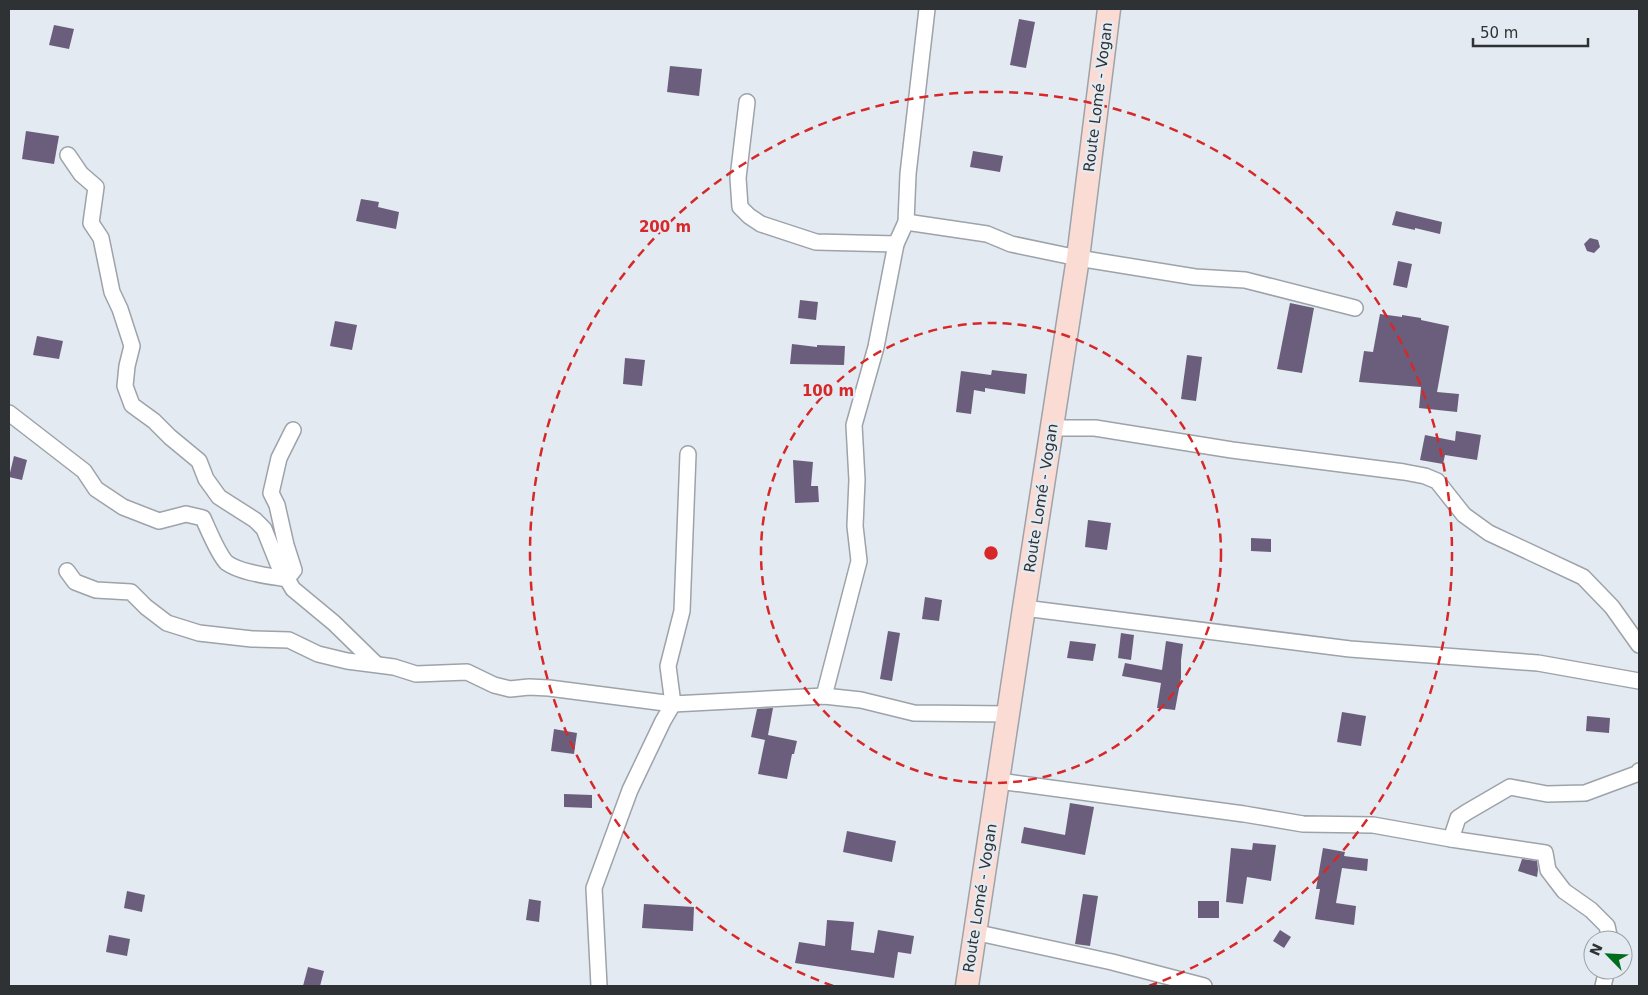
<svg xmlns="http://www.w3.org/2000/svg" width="1648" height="995" font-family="'DejaVu Sans',sans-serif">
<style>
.building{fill:#6b5e7c}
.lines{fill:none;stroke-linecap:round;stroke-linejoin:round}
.minor-casing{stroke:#9da3a9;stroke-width:18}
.secondary-casing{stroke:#9da3a9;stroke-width:25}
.minor{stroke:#fff;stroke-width:15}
.secondary{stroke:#fadcd5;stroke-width:22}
.ring{fill:none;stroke:#d62828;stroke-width:2.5;stroke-dasharray:9 6}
.labels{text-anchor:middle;stroke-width:5;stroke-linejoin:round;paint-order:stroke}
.street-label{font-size:15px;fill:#2f3234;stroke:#e3eaf1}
.centre{fill:#d62828;stroke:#e3eaf1;stroke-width:2.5}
.ring-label{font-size:15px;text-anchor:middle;font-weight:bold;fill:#d62828;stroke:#e3eaf1;stroke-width:5;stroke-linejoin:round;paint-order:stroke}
</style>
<rect width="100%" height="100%" fill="#e3eaf1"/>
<g class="building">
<polygon points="1019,19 1035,22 1026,68 1010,65"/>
<polygon points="54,25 74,29 69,49 49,45"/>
<polygon points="670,66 702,69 699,96 667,92"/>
<polygon points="26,131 59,136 54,164 22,159"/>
<polygon points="973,151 1003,156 1000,172 970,167"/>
<polygon points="361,199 379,202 378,207 399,212 396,229 356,221"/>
<polygon points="1396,211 1442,222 1440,234 1415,228 1415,230 1392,225"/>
<polygon points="1590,238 1598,240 1600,247 1594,253 1587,251 1584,244"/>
<polygon points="1398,261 1412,264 1407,288 1393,285"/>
<polygon points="800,300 818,302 816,320 798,318"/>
<polygon points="1290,303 1314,308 1302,373 1277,369"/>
<polygon points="1380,314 1402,317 1402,315 1421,318 1421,320 1449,326 1437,392 1459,394 1457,412 1419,408 1421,387 1359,382 1364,351 1373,352"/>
<polygon points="335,321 357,325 352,350 330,346"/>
<polygon points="37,336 63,341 59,359 33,355"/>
<polygon points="792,344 817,347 817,345 845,346 844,365 790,364"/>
<polygon points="1187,355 1202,357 1196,401 1181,399"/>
<polygon points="625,358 645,360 642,386 623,384"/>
<polygon points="992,370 1027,374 1025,394 985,388 985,392 974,390 971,414 956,412 961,371 991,375"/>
<polygon points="1456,431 1481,435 1477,460 1445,455 1443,464 1420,460 1425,435 1455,441"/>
<polygon points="14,456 27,460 22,480 9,477"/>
<polygon points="793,460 813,462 811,486 818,486 819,502 795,503"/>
<polygon points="1088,520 1111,523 1107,550 1085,547"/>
<polygon points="1251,538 1271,539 1271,552 1251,551"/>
<polygon points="925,597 942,600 939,621 922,619"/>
<polygon points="888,631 900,633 892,681 880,679"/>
<polygon points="1121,633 1134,635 1131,660 1118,658"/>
<polygon points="1070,641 1096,644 1093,661 1067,658"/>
<polygon points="1166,641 1183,644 1181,660 1181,678 1175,710 1157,708 1161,683 1122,676 1125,663 1162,670"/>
<polygon points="773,708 768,735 797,741 794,754 792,754 787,779 758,774 765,740 751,737 757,709"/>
<polygon points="1342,712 1366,716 1361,746 1337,742"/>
<polygon points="1587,716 1610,718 1609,733 1586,731"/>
<polygon points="554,729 577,733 574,754 551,751"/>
<polygon points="564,794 592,795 592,808 564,807"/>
<polygon points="1070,803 1094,807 1085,855 1021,843 1024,827 1065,835"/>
<polygon points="847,831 896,841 892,862 843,852"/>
<polygon points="1253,843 1276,845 1271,881 1247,877 1243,904 1226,902 1231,848 1252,850"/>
<polygon points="1323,848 1345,852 1344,856 1368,859 1367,871 1342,868 1336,903 1356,906 1354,925 1315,919 1320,889 1316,889"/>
<polygon points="1522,859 1537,861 1538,870 1537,877 1518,871"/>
<polygon points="127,891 145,895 142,912 124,908"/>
<polygon points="1083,894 1098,896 1090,946 1075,944"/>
<polygon points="529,899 541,901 539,922 526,920"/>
<rect x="1198" y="901" width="21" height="17"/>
<polygon points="644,904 694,907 693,931 642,928"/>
<polygon points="827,920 854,922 851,950 874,953 878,930 914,936 911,954 898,952 894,978 795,963 799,942 825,946"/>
<polygon points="1280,930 1291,937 1284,948 1273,941"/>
<polygon points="109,935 130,939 127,956 106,952"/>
<polygon points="308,967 324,971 320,986 303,986"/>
</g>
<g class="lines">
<defs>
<g id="minor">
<polyline points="747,102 738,178 740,207 749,216 761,224 816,242 896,244"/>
<polyline points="68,155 81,174 96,187 91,223 101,238 112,292 120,309 132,346 127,366 125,386 132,405 154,421 170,437 199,461 206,479 219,497 255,520 264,529 278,564 287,579 294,570 286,545 277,505 271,493 279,458 293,430"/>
<polyline points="906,222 987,234 1011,244 1078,258 1195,277 1245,280 1355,308"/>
<path d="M 9,413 L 84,471 L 96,489 L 123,507 L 159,521 L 186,514 L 203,518 C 208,529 219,556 227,563 C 241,573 270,576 287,579 L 293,589 L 334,623 L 376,664"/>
<polyline points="1051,428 1095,428 1232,450 1404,472 1425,476 1437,481 1464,515 1489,533 1583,577 1612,607 1639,645"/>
<polyline points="67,571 75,582 96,590 131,592 146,607 167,623 199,633 252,639 289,640 318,654 347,661 394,667 416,674 467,672 494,685 510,689 529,687 549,688 673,704 824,696 861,700 914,713 1008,714"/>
<polyline points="1024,608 1350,649 1538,663 1639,681"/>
<polyline points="824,696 859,561 855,526 857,480 854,425 876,347 896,244 906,222 908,174 927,9"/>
<polyline points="999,781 1244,814 1303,824 1373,825 1451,839 1545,853 1548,870 1564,891 1591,910 1607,926 1610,940"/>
<polyline points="1451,839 1458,818 1467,812 1510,787 1547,794 1585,793 1639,773 1639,771"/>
<polyline points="974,932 1112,962 1204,986"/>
<polyline points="599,986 594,888 630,790 663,721 673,704 668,666 682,611 688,454"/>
<polyline points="1603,986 1607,970"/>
</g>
<polyline id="secondary" points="967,986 1024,608 1078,258 1109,9"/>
</defs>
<use href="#minor" class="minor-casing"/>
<use href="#secondary" class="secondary-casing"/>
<use href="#minor" class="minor"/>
<use href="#secondary" class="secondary"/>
</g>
<g class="ring">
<circle cx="991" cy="553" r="230"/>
<path d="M833 986A461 461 0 1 1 1149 986"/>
</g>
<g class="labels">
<g class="street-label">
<text transform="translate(1098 97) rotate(-83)" y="5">Route Lomé - Vogan</text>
<text transform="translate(1041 498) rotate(-81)" y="5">Route Lomé - Vogan</text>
<text transform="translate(980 898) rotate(-81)" y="5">Route Lomé - Vogan</text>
</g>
</g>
<circle cx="991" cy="553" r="8" class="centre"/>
<g class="ring-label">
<text x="665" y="232">200 m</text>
<text x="828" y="396">100 m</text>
</g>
<rect width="1648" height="995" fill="none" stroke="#2f3234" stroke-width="20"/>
<g transform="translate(1608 955) rotate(294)"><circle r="24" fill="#e3eaf1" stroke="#9ba0a5"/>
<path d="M0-4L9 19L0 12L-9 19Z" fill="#006c1c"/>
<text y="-8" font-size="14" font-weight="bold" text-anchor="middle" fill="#2f3234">N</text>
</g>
<path d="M1473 38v8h115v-8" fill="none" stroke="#2f3234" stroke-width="2.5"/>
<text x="1480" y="38" font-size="15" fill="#2f3234" stroke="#e3eaf1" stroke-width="4" paint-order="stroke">50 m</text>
</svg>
